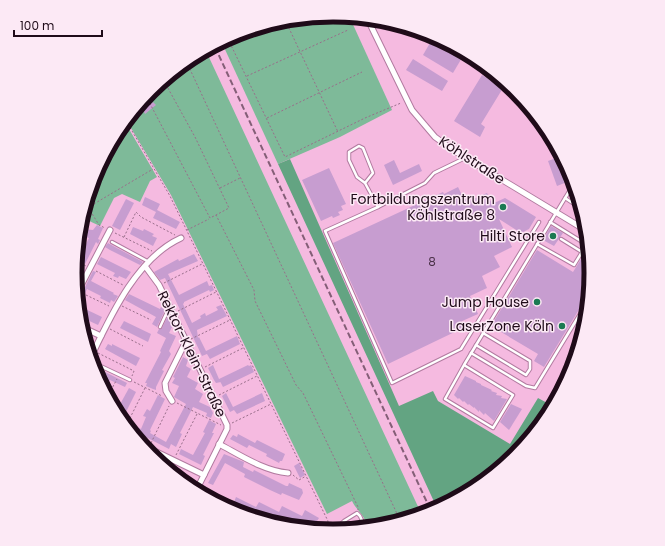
<svg xmlns="http://www.w3.org/2000/svg" width="665" height="546" font-family="Poppins,sans-serif">
<style>
.green{fill:#7eba99}
.forest{fill:#63a482}
.building{fill:#c79dd0}
.lines{fill:none;stroke-linecap:round;stroke-linejoin:round}
.lane-casing{stroke:#b27ba0;stroke-width:4.5}
.street-casing{stroke:#b27ba0;stroke-width:7}
.path{stroke:#986e8a;stroke-width:1;stroke-dasharray:2 2;stroke-linecap:butt}
.lane{stroke:#fff;stroke-width:2.5}
.street{stroke:#fff;stroke-width:5}
.rail{stroke:#845e77;stroke-width:2;stroke-dasharray:6 3;stroke-linecap:butt}
.poi-dot{fill:#1a7a52;stroke:#fce9f5;stroke-width:1.5}
.labels{text-anchor:middle;stroke-width:3;stroke-linejoin:round;paint-order:stroke}
.number-label{font-size:12px;fill:#493047}
.street-label{font-size:14px;fill:#1f0b19;stroke:#fce9f5}
.poi-label{font-size:14px;fill:#1f0b19;stroke:#fce9f5;text-anchor:end}
.rim{fill:none;stroke:#1f0b19;stroke-width:5}
</style>
<rect width="100%" height="100%" fill="#f5bae0"/>
<g class="green">
<polygon points="333,15 350,18 392,110 340,137 278,164 222,43 234,35"/>
<path d="M 207,53 L 421,513 L 376,522 L 365,520 C 361,512 356,509 352,501 L 327,514 L 171,195 L 128,123 L 150,90 Z"/>
<polygon points="129,129 157,177 150,181 140,202 122,194 114,198 100,226 87,220 84,225 94,174 118,138"/>
</g>
<polygon class="forest" points="290,159 399,406 433,391 438,401 510,444 538,398 549,404 515,456 437,508 278,164"/>
<g class="building">
<polygon points="434,36 463,56 453,73 423,55"/>
<polygon points="413,59 448,81 442,91 406,70"/>
<polygon points="482,75 503,88 481,124 485,127 480,137 454,121"/>
<polygon points="153,102 156,105 145,114 143,110"/>
<polygon points="559,157 567,182 557,186 548,161"/>
<polygon points="394,160 400,173 419,164 422,171 393,185 384,165"/>
<polygon points="329,168 346,204 341,206 343,210 338,212 340,215 333,218 332,216 321,221 302,180"/>
<polygon points="458,187 463,197 466,195 469,201 487,193 492,204 505,198 536,217 529,229 521,233 499,219 512,247 494,256 500,267 482,276 487,288 470,296 478,314 460,322 463,328 388,364 333,243 443,192 444,194"/>
<polygon points="145,197 160,204 157,210 180,222 176,229 153,218 156,212 142,205"/>
<polygon points="126,199 134,203 120,230 112,226"/>
<polygon points="97,225 103,228 98,239 100,240 98,244 96,242 85,264 78,260 89,238 85,237 87,233 91,235 83,231 83,229 93,230"/>
<polygon points="551,226 563,233 554,246 543,240"/>
<polygon points="133,227 143,231 144,229 154,234 152,236 157,238 153,246 130,234"/>
<polygon points="108,243 115,247 143,262 140,265 110,250 105,247"/>
<polygon points="537,250 573,272 586,251 590,273 586,298 544,367 534,361 538,354 491,326"/>
<polygon points="194,254 198,261 168,274 179,295 207,281 209,286 212,285 214,290 210,292 209,290 184,302 184,303 183,304 192,323 201,318 200,316 205,313 206,316 218,310 216,307 221,305 227,316 197,330 198,338 199,337 206,351 237,336 240,344 210,359 207,354 202,356 165,278 160,280 154,272 178,259 179,261"/>
<polygon points="101,257 131,272 126,279 119,276 118,278 113,276 115,273 97,264"/>
<polygon points="93,271 96,272 91,281 114,293 113,294 118,296 114,302 111,300 110,303 100,298 101,296 87,289 80,303 79,295 82,293"/>
<polygon points="129,294 160,309 161,307 165,310 157,327 152,324 156,317 125,300"/>
<polygon points="81,307 102,317 98,325 83,318"/>
<polygon points="168,316 173,325 169,333 176,336 169,351 171,354 162,370 164,371 156,387 156,390 153,389 146,386 147,383 145,383 161,352 160,351 166,338 157,333 159,329 162,328"/>
<polygon points="124,321 151,334 148,342 120,328"/>
<polygon points="108,344 112,346 112,344 140,358 136,366 105,349"/>
<polygon points="183,357 188,360 186,366 191,369 187,377 198,383 195,389 203,394 199,402 210,407 213,413 211,418 206,416 207,413 193,407 180,433 182,434 176,447 171,444 169,449 134,431 128,422 141,429 146,417 143,416 147,409 150,411 158,395 165,399 150,430 151,431 150,433 166,442 186,404 174,397 179,386 172,383 175,378 173,377"/>
<polygon points="213,365 219,379 248,365 249,366 251,365 254,372 223,387 220,381 221,382 216,383 214,380 208,368"/>
<polygon points="93,366 127,383 125,387 110,380 105,389 94,372"/>
<polygon points="465,376 476,381 476,382 481,384 481,385 492,390 491,391 497,393 496,395 502,396 501,398 507,399 494,421 485,413 484,415 479,410 479,412 474,407 474,408 469,404 468,405 464,401 463,402 459,398 458,399 454,395"/>
<polygon points="129,388 136,392 124,416 118,408"/>
<polygon points="226,393 233,407 262,393 265,401 237,414 234,410 230,412 222,396"/>
<polygon points="511,404 522,409 509,430 500,422"/>
<polygon points="209,420 216,424 212,433 214,433 203,455 205,456 201,465 179,454 181,449 193,455 205,433 203,432"/>
<polygon points="238,434 255,443 257,440 285,454 282,461 280,461 279,463 266,456 267,454 249,445 247,448 230,439 233,435 237,437"/>
<polygon points="224,454 244,462 243,467 253,472 254,470 286,486 288,486 289,483 302,489 303,493 299,500 282,493 281,495 270,490 244,477 245,474 225,463 213,485 208,483"/>
<polygon points="299,463 305,475 300,478 294,466"/>
<polygon points="214,492 234,502 236,497 256,507 259,502 279,512 282,506 302,516 305,510 319,518 317,521 320,523 317,528 234,511 212,497"/>
</g>
<g class="lines">
<defs>
<g id="lane">
<polyline points="465,158 434,173 425,183 378,207 325,231 392,383 461,349 539,222"/>
<polyline points="365,183 373,173 363,148 359,146 349,152 349,160 357,177 365,183 378,207"/>
<polyline points="565,198 577,206"/>
<polyline points="550,222 584,243"/>
<polyline points="561,239 582,252 585,247"/>
<polyline points="112,242 149,262"/>
<polyline points="537,244 574,265 582,252"/>
<polyline points="160,327 167,312 171,310"/>
<polyline points="476,345 526,375 530,369 530,361 483,333"/>
<polyline points="471,353 526,386 535,388 583,309"/>
<polyline points="92,362 130,380"/>
<polyline points="464,365 445,399 493,428 513,395 464,365 573,185"/>
<polyline points="554,396 555,396"/>
<polyline points="339,526 347,528"/>
<polyline points="335,530 344,521 357,513 360,516 364,525"/>
</g>
<g id="street">
<polyline points="369,22 412,110 435,137 453,150 582,228"/>
<polyline points="145,266 159,285 227,425 227,429 198,487"/>
<polyline points="78,291 110,230"/>
<polyline points="86,329 101,336"/>
<path d="M 91,357 C 111,315 137,258 181,238"/>
<polyline points="172,401 166,391 165,383 186,341"/>
<path d="M 219,444 C 240,455 264,471 288,473"/>
<polyline points="144,446 204,475"/>
</g>
</defs>
<use href="#lane" class="lane-casing"/>
<use href="#street" class="street-casing"/>
<g class="path">
<polyline points="287,24 338,132"/>
<polyline points="228,39 285,157 365,118 401,103"/>
<polyline points="228,39 238,34"/>
<polyline points="188,65 399,518"/>
<polyline points="247,76 348,30"/>
<polyline points="164,81 195,137 229,208 216,215"/>
<polyline points="146,96 210,218 216,215 254,290 255,301 296,385 303,393 358,507 358,510"/>
<polyline points="267,118 362,72"/>
<polyline points="128,124 170,196 325,515 328,521 327,530"/>
<polyline points="220,188 240,178"/>
<polyline points="90,196 94,204 91,212 99,225 105,228"/>
<polyline points="87,208 153,169"/>
<polyline points="187,230 209,219"/>
<polyline points="115,233 152,251"/>
<polyline points="124,237 136,212 141,217 175,235"/>
<polyline points="77,261 86,266"/>
<polyline points="96,271 123,285"/>
<polyline points="164,283 202,264"/>
<polyline points="86,295 109,306"/>
<polyline points="122,306 151,320"/>
<polyline points="178,311 216,292"/>
<polyline points="110,329 143,346"/>
<polyline points="191,339 230,320"/>
<polyline points="98,353 134,371 132,376"/>
<polyline points="205,367 243,348"/>
<polyline points="134,382 162,396"/>
<polyline points="109,394 117,379"/>
<polyline points="219,395 257,376"/>
<polyline points="177,403 221,425"/>
<polyline points="128,422 145,388"/>
<polyline points="232,423 271,404"/>
<polyline points="151,443 169,406"/>
<polyline points="176,455 197,414"/>
<polyline points="293,475 299,480 306,476"/>
</g>
<use href="#lane" class="lane"/>
<use href="#street" class="street"/>
<polyline class="rail" points="215,47 431,511"/>
</g>
<g class="poi-dot">
<circle cx="503" cy="207" r="4"/>
<circle cx="553" cy="236" r="4"/>
<circle cx="537" cy="302" r="4"/>
<circle cx="562" cy="326" r="4"/>
</g>
<g class="labels">
<g class="number-label">
<text x="432" y="266">8</text>
</g>
<g class="street-label">
<text transform="translate(472 160) rotate(33)" y="5">Köhlstraße</text>
<text transform="translate(192 354) rotate(64)" y="5">Rektor-Klein-Straße</text>
</g>
<g class="poi-label">
<text x="495" y="204">Fortbildungszentrum<tspan x="495" dy="16">Köhlstraße 8</tspan></text>
<text x="545" y="241">Hilti Store</text>
<text x="529" y="307">Jump House</text>
<text x="554" y="331">LaserZone Köln</text>
</g>
</g>
<path d="M0 0H665V546H0ZM82 273a251 251 0 1 1 502 0a251 251 0 1 1-502 0Z" fill="#fce9f5" fill-rule="evenodd"/>
<path class="rim" d="M82 273a251 251 0 1 1 502 0a251 251 0 1 1-502 0Z"/>
<path d="M14 30v6h88v-6" fill="none" stroke="#1f0b19" stroke-width="2"/>
<text x="20" y="30" font-size="12" fill="#1f0b19" stroke="#fce9f5" stroke-width="3" paint-order="stroke">100 m</text>
</svg>
